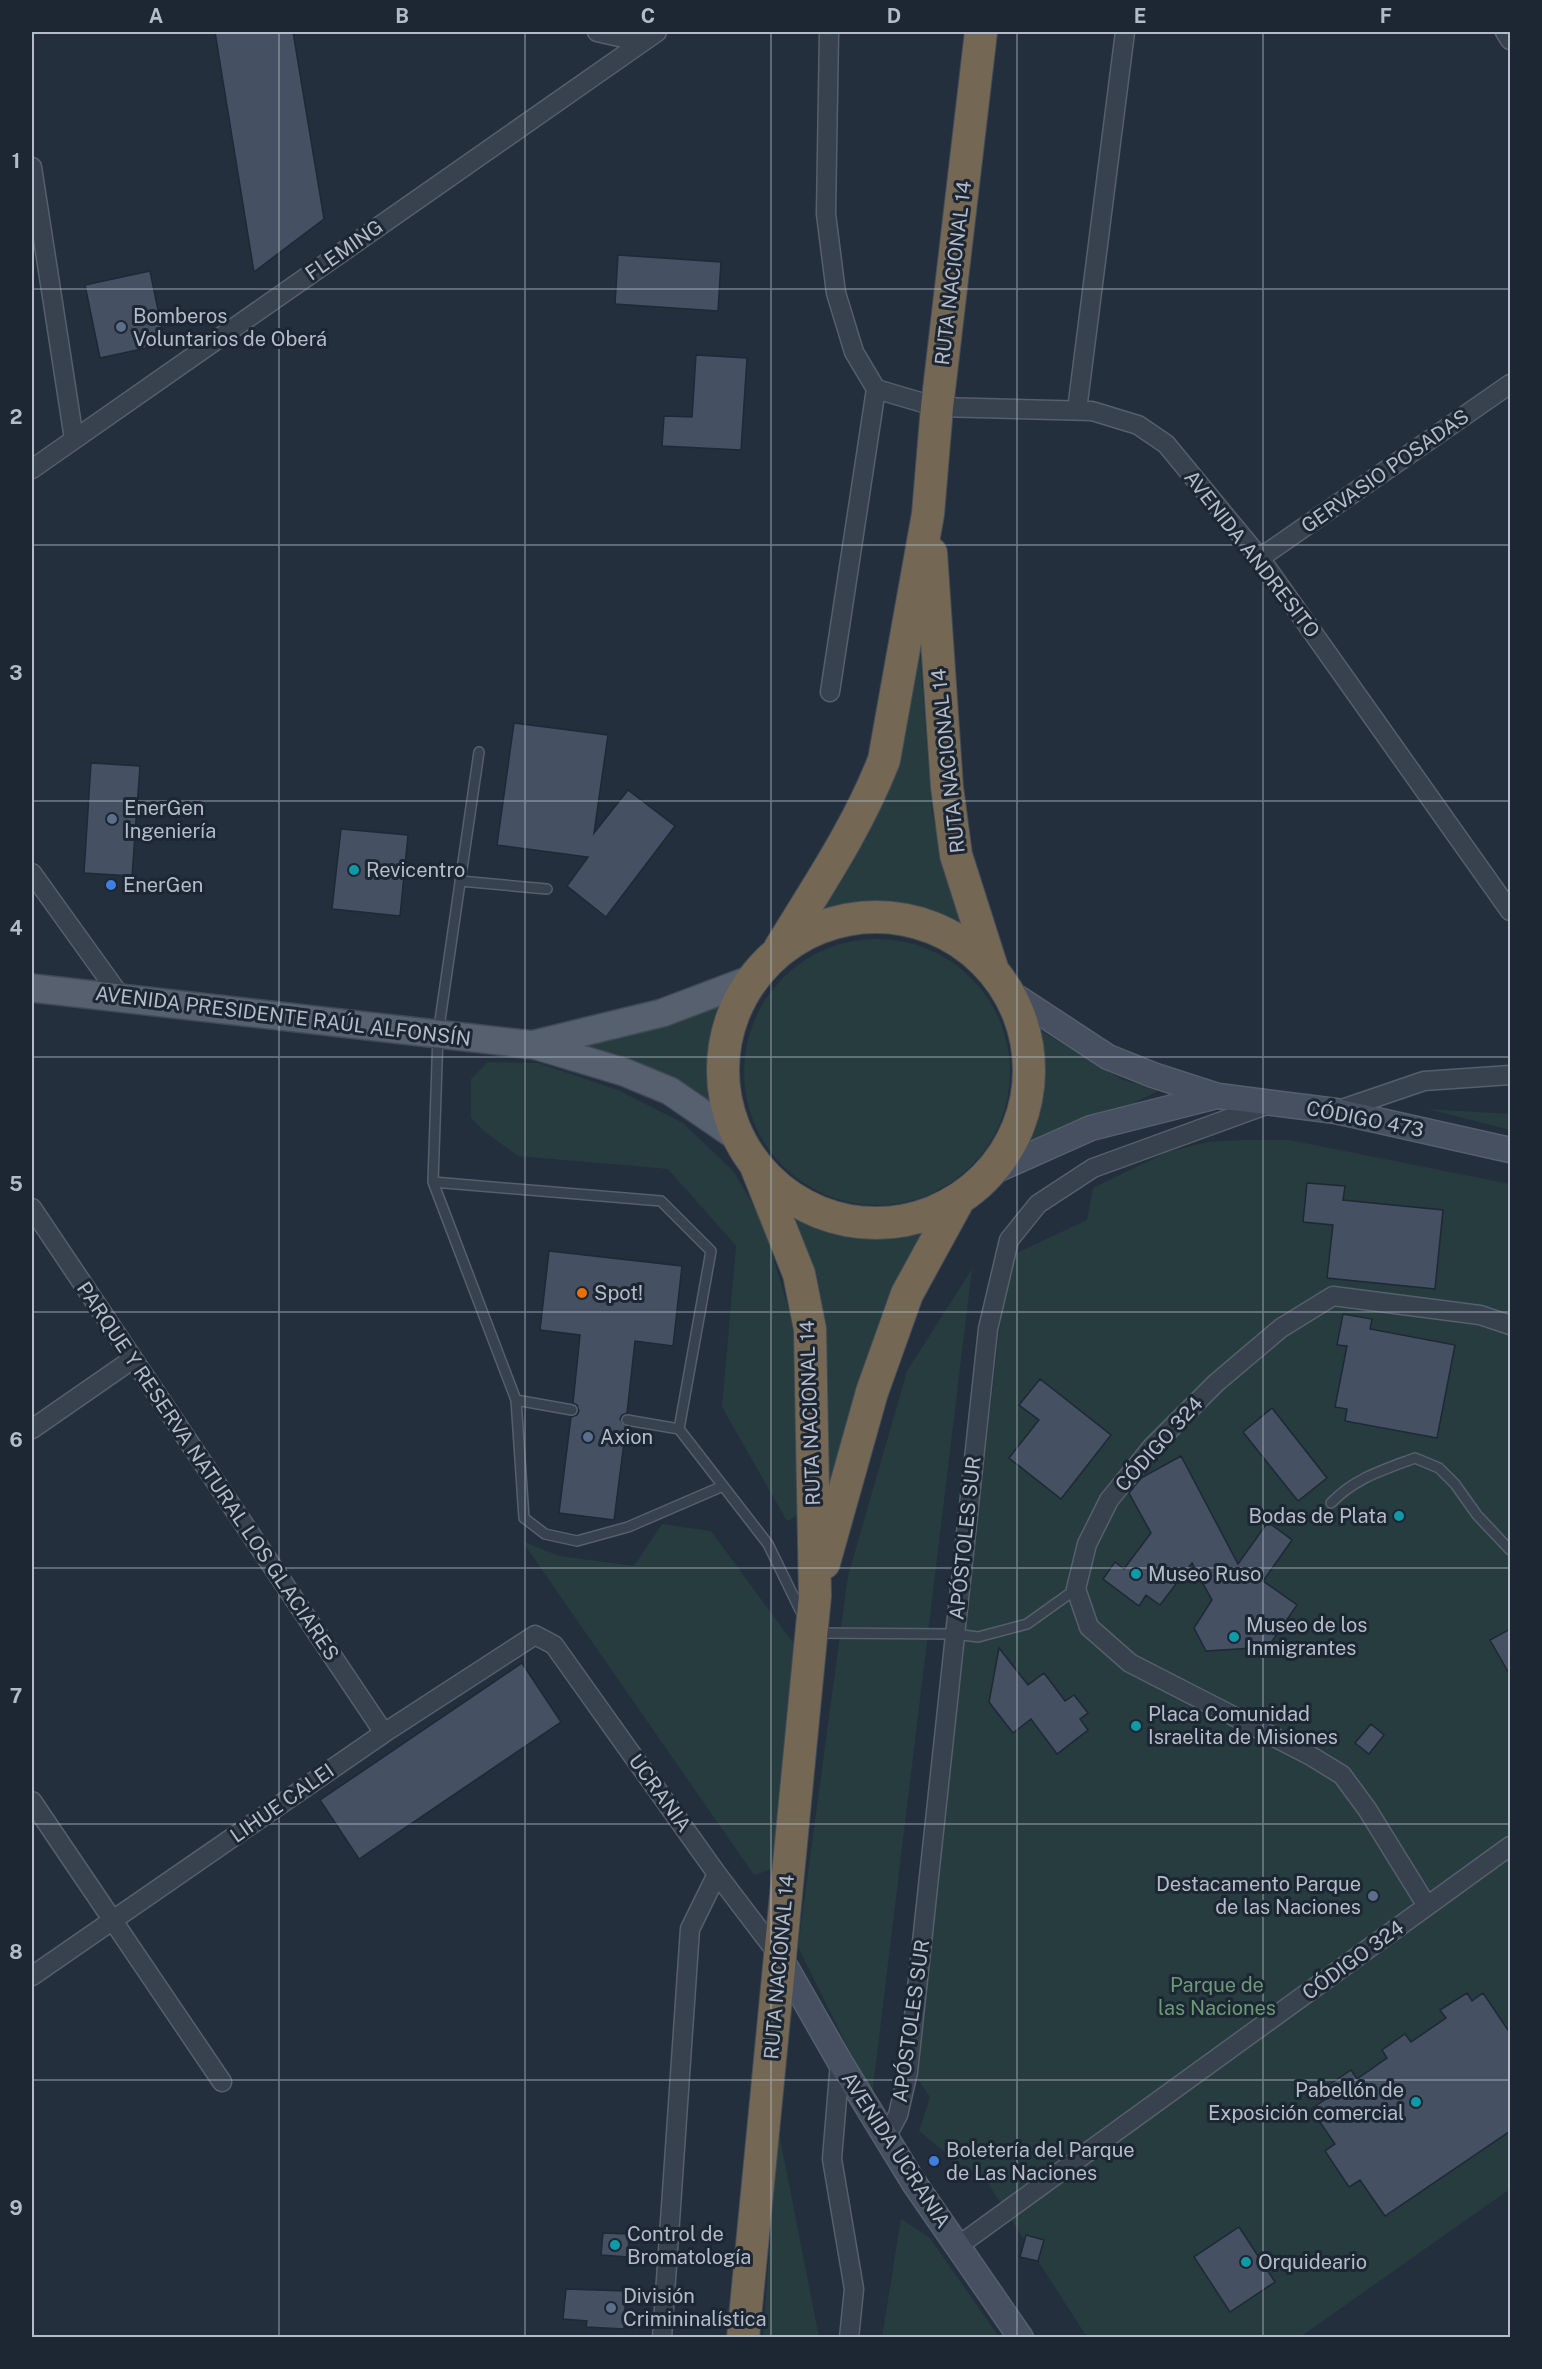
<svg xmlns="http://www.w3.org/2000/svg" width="1542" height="2369" font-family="'Public Sans',sans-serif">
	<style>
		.green { fill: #263c3f }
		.building { fill: #455162; stroke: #1f2835; stroke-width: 1.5 }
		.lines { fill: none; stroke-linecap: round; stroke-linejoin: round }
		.lane-casing { stroke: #565f6c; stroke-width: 12 }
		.street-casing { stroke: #565f6c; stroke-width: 21 }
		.secondary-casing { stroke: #565f6c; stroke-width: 27 }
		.primary-casing { stroke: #414a57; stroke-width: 30 }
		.highway-casing { stroke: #434c59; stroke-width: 34 }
		.lane { stroke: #38414e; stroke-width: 9 }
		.street { stroke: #38414e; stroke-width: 18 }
		.secondary { stroke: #465061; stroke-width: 24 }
		.primary { stroke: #56606e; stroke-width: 27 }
		.highway { stroke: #746855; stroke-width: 32 }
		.grid { fill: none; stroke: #b4bcc9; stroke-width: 1.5; stroke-opacity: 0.55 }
		.service-dot { fill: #5c6f8a; stroke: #1d2633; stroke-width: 2 }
		.culture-dot { fill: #0f9aa8; stroke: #1d2633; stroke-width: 2 }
		.shop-dot { fill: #3f7fe0; stroke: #1d2633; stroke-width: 2 }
		.food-dot { fill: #e8710a; stroke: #1d2633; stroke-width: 2 }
		.labels { text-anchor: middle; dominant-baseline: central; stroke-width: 6; stroke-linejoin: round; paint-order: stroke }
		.street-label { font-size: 20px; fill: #b4bcc9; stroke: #1d2633 }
		.poi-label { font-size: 20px; fill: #b4bcc9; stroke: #1d2633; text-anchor: start }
		.park-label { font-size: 20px; fill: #6b9a76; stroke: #1d2633 }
		.neatline { fill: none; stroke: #b4bcc9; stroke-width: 2 }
		.grid-label { font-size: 20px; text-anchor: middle; font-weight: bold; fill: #b4bcc9 }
	</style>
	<rect width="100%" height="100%" fill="#242f3e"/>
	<!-- green -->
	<path class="green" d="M919 640 932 814 969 937 913 910 865 907 810 923 887 796Z
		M744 1072a133 133 0 1 1 266 0a133 133 0 1 1-266 0Z
		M731 1001 707 1060 720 1116 577 1046Z
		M1033 1026 1123 1080 1160 1090 1116 1112 1025 1149 1045 1087Z
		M488 1062 538 1063 618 1090 683 1123 734 1172 763 1222 795 1332 802 1512 787 1521 722 1407 736 1246 668 1169 518 1156 485 1132 471 1118V1079Z
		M1428 1109 1510 1114V1130Z
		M1241 1140H1289L1510 1184V2189L1300 2337H1087L980 2171 965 2169 919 2131 930 2097 913 2072 1008 1257 1087 1220 1093 1188 1167 1152 1208 1142Z
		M786 1209 851 1233 938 1226 874 1339 828 1503Z
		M972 1269 872 2096 798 1947 848 1576 907 1371Z
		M662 1524 711 1531 794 1644 772 1869 754 1875 522 1541 559 1556 634 1566Z
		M778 2128 819 2337H763Z
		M901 2219 930 2238 999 2337H882Z"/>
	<!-- building -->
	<path class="building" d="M215 32H293L324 219 254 272Z
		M618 255 721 262 718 311 615 304Z
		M150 271 165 344 100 358 85 285Z
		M696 355 747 358 741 450 662 446 664 416 692 417Z
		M514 723 608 735 594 833 628 790 675 826 606 917 567 886 588 857 497 845Z
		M91 763 140 766 132 876 84 873Z
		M341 829 408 835 400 916 332 909Z
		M1307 1183 1345 1186 1343 1200 1443 1210 1435 1289 1327 1278 1333 1225 1303 1222Z
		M549 1251 682 1266 673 1346 635 1341 627 1413 622 1415 620 1419 626 1427 614 1520 559 1513 571 1417 577 1415 579 1411 577 1405 573 1403 580 1335 540 1330Z
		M1343 1314 1372 1319 1370 1329 1455 1345 1437 1438 1345 1421 1347 1409 1335 1407 1347 1346 1337 1345Z
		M1040 1379 1111 1435 1061 1499 1009 1458 1039 1420 1019 1405Z
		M1272 1408 1327 1478 1298 1501 1243 1432Z
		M1181 1456 1238 1564 1268 1522 1292 1540 1263 1581 1297 1605 1268 1647 1206 1651 1194 1628 1212 1600 1192 1563 1160 1605 1146 1595 1139 1606 1103 1579 1115 1562 1124 1569 1151 1533 1129 1493 1141 1478Z
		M1510 1629V1675L1490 1640Z
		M999 1648 1028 1685 1044 1673 1065 1701 1074 1695 1088 1713 1080 1719 1088 1730 1057 1754 1031 1719 1013 1733 989 1702Z
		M522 1663 561 1722 359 1859 320 1800Z
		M1371 1724 1384 1735 1369 1754 1355 1743Z
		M1467 1993 1472 2001 1483 1993 1510 2033V2131L1385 2216 1360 2180 1349 2187 1325 2151 1335 2144 1311 2109 1332 2095 1326 2087 1351 2070 1357 2079 1387 2058 1382 2050 1405 2034 1411 2042 1446 2018 1440 2010Z
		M1239 2227 1275 2282 1230 2312 1194 2257Z
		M603 2233 629 2234 628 2257 601 2255Z
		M1026 2235 1044 2240 1038 2261 1020 2257Z
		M566 2289 626 2291 624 2329 586 2327 587 2321 563 2319Z"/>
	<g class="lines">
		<defs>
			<path id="lane" d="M479 752 438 1034 433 1182 516 1400 572 1410
				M460 881 547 889
				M433 1182 661 1201 711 1251 679 1429
				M516 1400 524 1518 545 1534 577 1541 628 1527 723 1486
				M627 1420 679 1429 768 1544 803 1616
				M1331 1503C1355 1478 1383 1470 1415 1458L1439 1468 1455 1484 1477 1515 1510 1550
				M816 1633 955 1634 978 1637 1027 1624 1076 1589"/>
			<path id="street" d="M597 32 641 42
				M829 32 826 214 836 293 854 352 876 389 830 692
				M1505 32 1510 40
				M32 167 74 439
				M876 389 937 407 1092 411 1138 425 1166 444 1260 558 1510 911
				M1077 410 1125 32
				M32 469 657 32
				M1260 558 1510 384
				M32 873 121 997
				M1336 1111 1424 1081 1510 1075
				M32 1208 384 1733
				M32 1429 133 1359
				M32 1801 222 2082
				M1427 1906 1367 1809 1342 1775 1311 1756 1130 1663 1089 1627 1076 1589 1087 1544 1109 1500 1152 1447 1216 1383 1281 1328 1333 1296 1480 1315 1510 1325
				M32 1976 384 1733 535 1635 554 1645 717 1874 780 1957
				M840 2062 832 2159 854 2289 849 2338
				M886 2137 898 2115 908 2072 988 1329 1009 1240 1038 1204 1093 1168 1269 1104
				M958 2246 1510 1846
				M662 2338 690 1929 717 1874"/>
			<path id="secondary" d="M1009 992 1108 1057 1153 1075 1218 1096 1336 1111 1510 1150
				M990 1173 1091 1128 1217 1096
				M780 1957 840 2062 914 2183 1021 2338"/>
			<path id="primary" d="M32 988 534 1045 624 1072 670 1091 737 1137
				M535 1044 662 1013 752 979"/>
			<path id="highway" d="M931 553 947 787 956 855 992 968
				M723 1070a153 153 0 1 1 306 0a153 153 0 1 1-306 0Z
				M780 948C818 886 858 827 884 760L928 514 937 407 981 32
				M824 1563 872 1392 907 1294 959 1199
				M743 2338 815 1596 810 1329 799 1274 756 1166"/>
		</defs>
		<!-- lane casing -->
		<use href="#lane" class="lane-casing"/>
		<!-- street casing -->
		<use href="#street" class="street-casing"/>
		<!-- secondary casing -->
		<use href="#secondary" class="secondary-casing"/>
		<!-- primary casing -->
		<use href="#primary" class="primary-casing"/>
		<!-- highway casing -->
		<use href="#highway" class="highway-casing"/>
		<!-- lane -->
		<use href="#lane" class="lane"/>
		<!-- street -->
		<use href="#street" class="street"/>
		<!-- secondary -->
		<use href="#secondary" class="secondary"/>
		<!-- primary -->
		<use href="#primary" class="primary"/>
		<!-- highway -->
		<use href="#highway" class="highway"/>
	</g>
	<!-- grid -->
	<path class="grid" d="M279 32V2338M525 32V2338M771 32V2338M1017 32V2338M1263 32V2338M32 289H1510M32 545H1510M32 801H1510M32 1057H1510M32 1312H1510M32 1568H1510M32 1824H1510M32 2080H1510"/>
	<!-- markers -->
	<g class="service-dot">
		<circle cx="121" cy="327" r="6"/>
		<circle cx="112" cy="819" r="6"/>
		<circle cx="588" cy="1437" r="6"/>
		<circle cx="1373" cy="1896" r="6"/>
		<circle cx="611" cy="2308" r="6"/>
	</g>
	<g class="culture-dot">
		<circle cx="354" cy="870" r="6"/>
		<circle cx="1399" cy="1516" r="6"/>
		<circle cx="1136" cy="1574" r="6"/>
		<circle cx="1234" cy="1637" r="6"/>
		<circle cx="1136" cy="1726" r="6"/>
		<circle cx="1416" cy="2102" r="6"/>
		<circle cx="615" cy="2245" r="6"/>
		<circle cx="1246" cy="2262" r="6"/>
	</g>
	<g class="shop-dot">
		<circle cx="111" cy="885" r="6"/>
		<circle cx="934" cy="2161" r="6"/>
	</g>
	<circle class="food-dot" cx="582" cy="1293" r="6"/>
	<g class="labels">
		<!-- street labels -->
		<g class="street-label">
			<text transform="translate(344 250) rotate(-35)">FLEMING</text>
			<text transform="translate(953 273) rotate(-83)">RUTA NACIONAL 14</text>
			<text transform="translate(1385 471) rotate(-35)">GERVASIO POSADAS</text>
			<text transform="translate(1252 554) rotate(52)">AVENIDA ANDRESITO</text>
			<text transform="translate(948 761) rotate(-96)">RUTA NACIONAL 14</text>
			<text transform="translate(283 1016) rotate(7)">AVENIDA PRESIDENTE RAÚL ALFONSÍN</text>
			<text transform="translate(1365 1119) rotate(11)">CÓDIGO 473</text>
			<text transform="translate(810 1413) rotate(-92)">RUTA NACIONAL 14</text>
			<text transform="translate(1159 1444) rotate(-48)">CÓDIGO 324</text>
			<text transform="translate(208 1471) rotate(56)">PARQUE Y RESERVA NATURAL LOS GLACIARES</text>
			<text transform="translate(965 1538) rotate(-84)">APÓSTOLES SUR</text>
			<text transform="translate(660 1793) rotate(54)">UCRANIA</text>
			<text transform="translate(282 1803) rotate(-35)">LIHUE CALEI</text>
			<text transform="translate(1353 1960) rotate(-36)">CÓDIGO 324</text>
			<text transform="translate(779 1967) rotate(-85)">RUTA NACIONAL 14</text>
			<text transform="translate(911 2021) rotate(-82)">APÓSTOLES SUR</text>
			<text transform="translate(896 2150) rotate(57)">AVENIDA UCRANIA</text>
		</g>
		<!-- poi labels -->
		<g class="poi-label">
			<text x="133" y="316">Bomberos<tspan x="133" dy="23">Voluntarios de Oberá</tspan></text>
			<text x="124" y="808">EnerGen<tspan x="124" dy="23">Ingeniería</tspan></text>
			<text x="366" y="870">Revicentro</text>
			<text x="123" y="885">EnerGen</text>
			<text x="594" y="1293">Spot!</text>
			<text x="600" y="1437">Axion</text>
			<text x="1387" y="1516" text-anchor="end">Bodas de Plata</text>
			<text x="1148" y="1574">Museo Ruso</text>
			<text x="1246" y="1625">Museo de los<tspan x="1246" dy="23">Inmigrantes</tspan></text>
			<text x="1148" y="1714">Placa Comunidad<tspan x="1148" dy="23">Israelita de Misiones</tspan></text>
			<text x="1361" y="1884" text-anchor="end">Destacamento Parque<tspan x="1361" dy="23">de las Naciones</tspan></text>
			<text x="1404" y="2090" text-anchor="end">Pabellón de<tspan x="1404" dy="23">Exposición comercial</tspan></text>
			<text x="946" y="2150">Boletería del Parque<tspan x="946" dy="23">de Las Naciones</tspan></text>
			<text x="627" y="2234">Control de<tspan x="627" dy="23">Bromatología</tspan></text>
			<text x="1258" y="2262">Orquideario</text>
			<text x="623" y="2296">División<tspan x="623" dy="23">Crimininalística</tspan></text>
		</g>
		<!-- park labels -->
		<g class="park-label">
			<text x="1217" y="1985">Parque de<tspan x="1217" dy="23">las Naciones</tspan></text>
		</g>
	</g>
	<!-- border -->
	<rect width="1542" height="2369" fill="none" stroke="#1d2633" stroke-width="66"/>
	<rect x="33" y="33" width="1476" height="2303" class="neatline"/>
	<g class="grid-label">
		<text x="156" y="23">A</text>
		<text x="402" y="23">B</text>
		<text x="648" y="23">C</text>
		<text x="894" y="23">D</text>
		<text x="1140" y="23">E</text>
		<text x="1386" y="23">F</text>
		<text x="16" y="168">1</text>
		<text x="16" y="424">2</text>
		<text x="16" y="680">3</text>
		<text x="16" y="935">4</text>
		<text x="16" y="1191">5</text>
		<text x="16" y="1447">6</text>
		<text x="16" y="1703">7</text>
		<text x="16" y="1959">8</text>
		<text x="16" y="2215">9</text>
	</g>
</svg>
